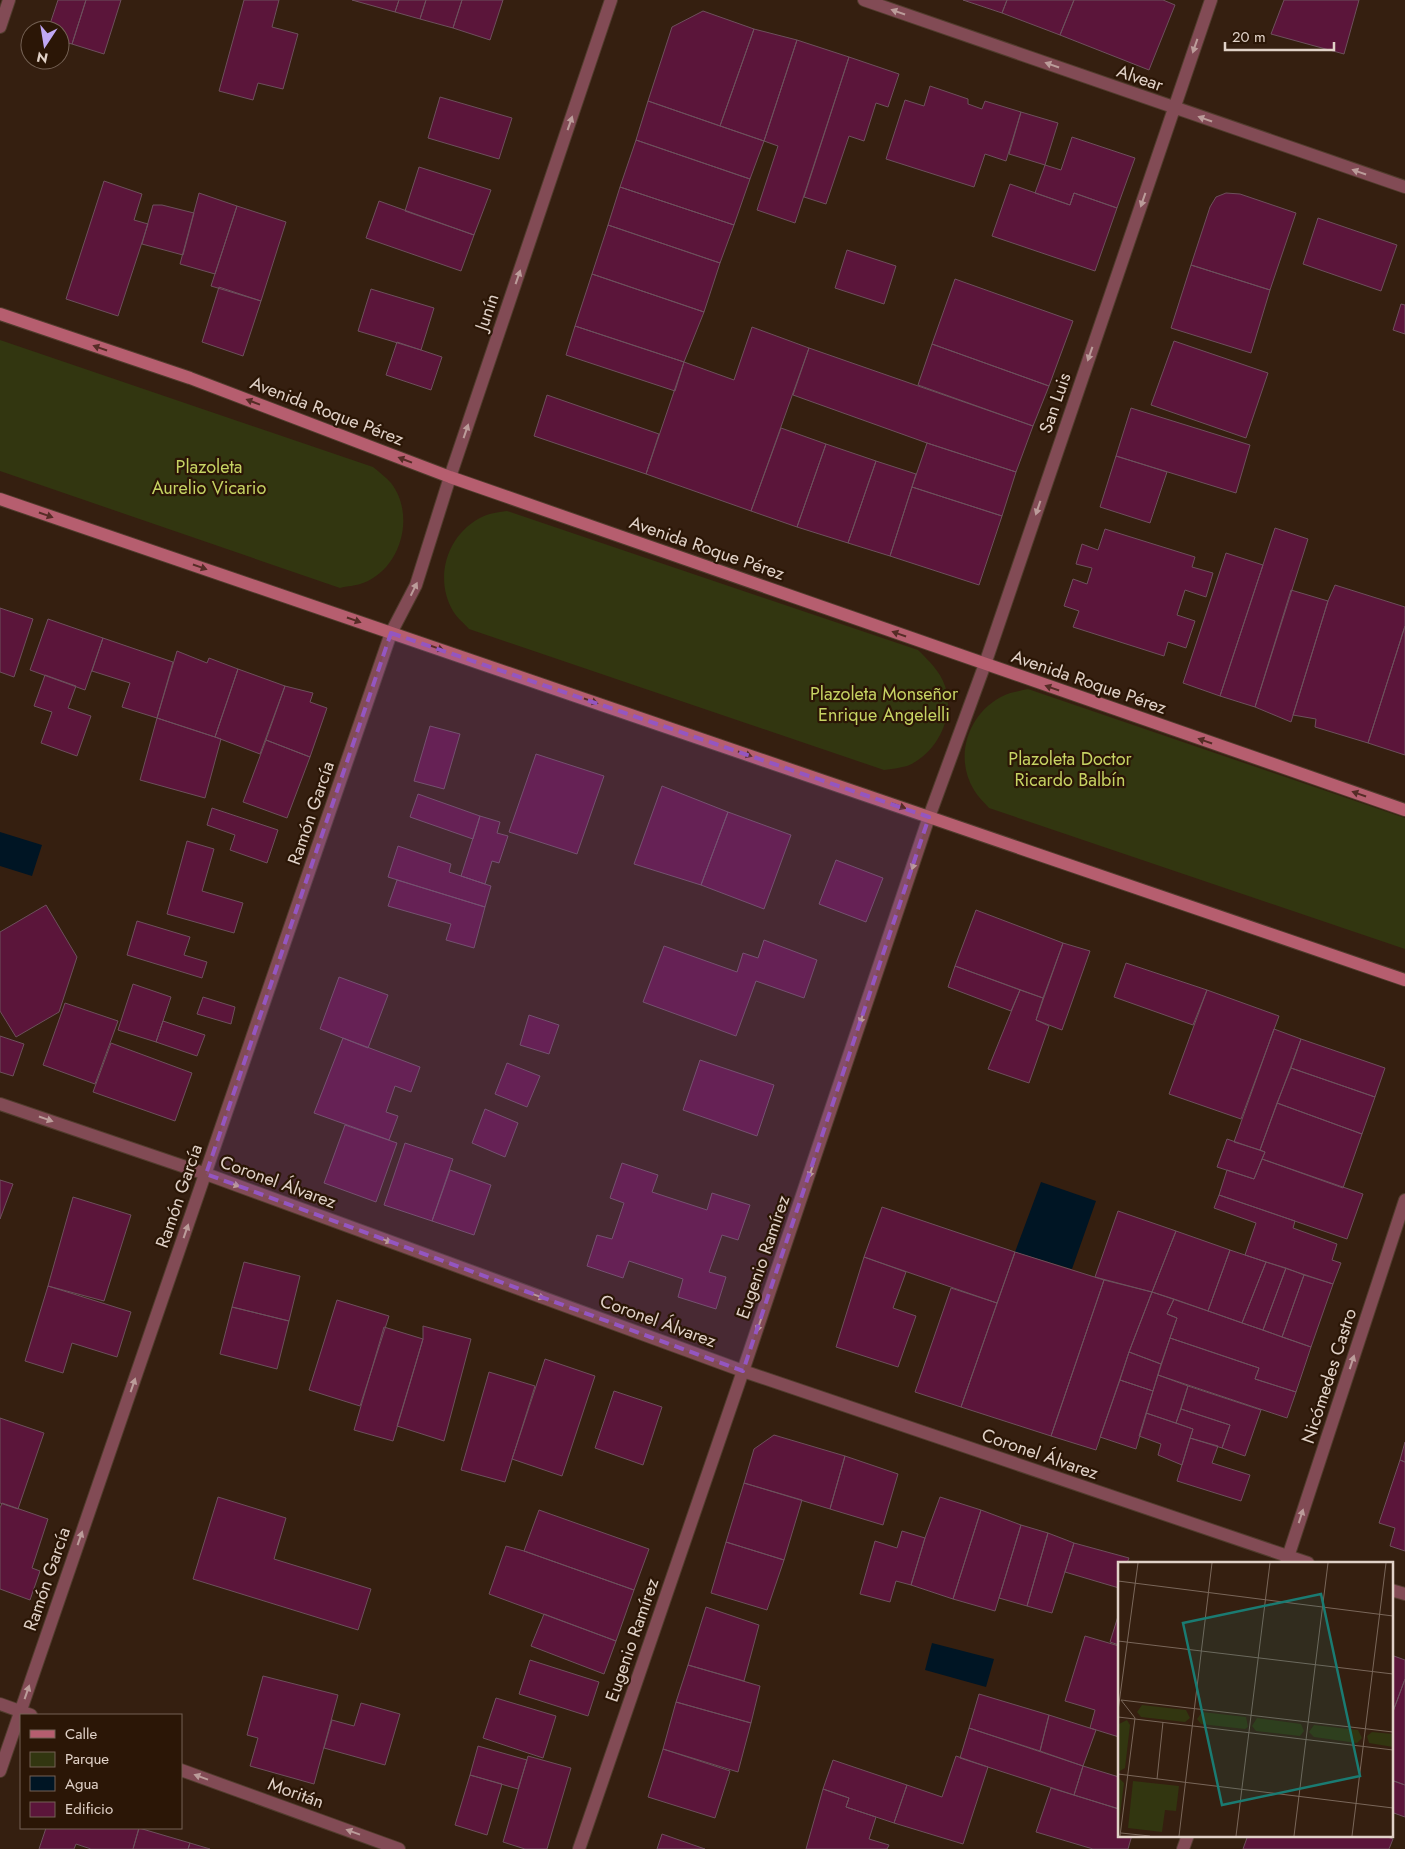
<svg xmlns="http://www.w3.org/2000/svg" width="1405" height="1849" font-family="Jost,sans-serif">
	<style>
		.green { fill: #323610 }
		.water { fill: #001524 }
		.building { fill: #5b153a; stroke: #6d505c }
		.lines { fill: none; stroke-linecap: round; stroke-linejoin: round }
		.minor-casing { stroke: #513c2d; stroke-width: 14 }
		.secondary-casing { stroke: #513c2d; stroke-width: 14 }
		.minor { stroke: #824b55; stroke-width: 12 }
		.secondary { stroke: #b65e6f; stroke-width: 12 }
		.oneway { fill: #bb9c9a }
		.oneway2 { fill: #552c26 }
		.marked { fill: #9456c1; fill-opacity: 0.2; stroke: #9456c1; stroke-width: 4; stroke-dasharray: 10 6; stroke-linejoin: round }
		.labels { text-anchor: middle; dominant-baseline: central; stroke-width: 4.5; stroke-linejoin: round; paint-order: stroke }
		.street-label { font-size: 18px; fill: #e1d2c8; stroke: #2b1606 }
		.park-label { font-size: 18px; fill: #c6d363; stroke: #2b1606 }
		.inset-road { fill: none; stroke: #7a675a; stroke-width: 1 }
		.view { fill: #1a7b72; fill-opacity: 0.15; stroke: #1a7b72; stroke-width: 2.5 }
		.inset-edge { fill: none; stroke: #e1d2c8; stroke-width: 2.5 }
	</style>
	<rect width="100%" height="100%" fill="#351f10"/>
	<!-- green -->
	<path class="green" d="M0 340 373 467C379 472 386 477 391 483 416 515 401 569 363 583 356 586 347 586 340 588L0 471Z
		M507 511 918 650C929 661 940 671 945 686 956 716 936 755 907 766 900 768 891 769 884 770L469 629C464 623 457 618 453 611 433 577 448 532 484 516 491 513 500 512 507 511Z
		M1028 689 1405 818V949L989 808C984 802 978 797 974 790 953 756 969 711 1005 695 1012 692 1020 691 1028 689Z"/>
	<!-- water -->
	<path class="water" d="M0 832 42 845 32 876 0 866Z
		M1041 1182 1096 1201 1072 1269 1015 1252Z
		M932 1643 994 1659 986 1687 925 1670Z"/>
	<!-- building -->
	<path class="building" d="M58 0H86L72 44 60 41V30H48Z
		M86 0H121L104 54 72 44Z
		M244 0H279L272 27 298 34 283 89 258 83 253 100 219 91Z
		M352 0H399L395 12Z
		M399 0H426L420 19 395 12Z
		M426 0H462L453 28 420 19Z
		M462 0H503L490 40 453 28Z
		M963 0H1007L1002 13Z
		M1007 0H1074L1060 35 1002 13Z
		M1074 0H1163L1175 5 1149 70 1060 35Z
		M1284 0H1359L1344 54 1271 34Z
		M703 11 754 29 720 126 648 101 672 27Z
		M754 29 797 40 764 141 720 126Z
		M797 40 849 57 795 223 757 210 778 146 764 141Z
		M849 57 899 74 888 107 876 103 864 141 849 136 826 204 804 197Z
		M930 86 968 99V104L982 109 985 101 1021 112 1006 161 985 154 974 187 886 159 905 100 924 106Z
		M440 97 512 118 499 159 428 138Z
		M648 101 764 141 750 179 636 140Z
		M1021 112 1058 123 1045 165 1009 154Z
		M1072 137 1135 158 1117 208 1074 193 1070 205 1035 193 1045 165 1061 170Z
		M636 140 750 179 734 225 620 187Z
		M419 167 491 190 474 235 405 211Z
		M104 181 142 194 134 220 148 224 118 316 66 299Z
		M1010 184 1070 205 1074 193 1117 208 1095 271 992 236Z
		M620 187 734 225 720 263 608 225Z
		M199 193 237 206 215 274 180 264Z
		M1226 193 1240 194 1296 213 1270 290 1191 265 1210 207 1216 197Z
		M379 201 474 235 461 271 366 238Z
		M153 205H162L194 213 183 255 142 244Z
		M237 206 286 222 261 301 211 286Z
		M1318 218 1397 245 1381 291 1303 264Z
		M608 225 720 263 704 312 592 274Z
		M847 250 896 266 884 304 835 288Z
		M1191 265 1270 290 1251 353 1171 328Z
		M592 274 704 312 684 362 575 326Z
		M955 279 1073 321 1049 386 932 344Z
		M219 287 261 301 243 356 202 342Z
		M371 289 434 308 421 350 358 331Z
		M1401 304 1405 305V334L1393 330Z
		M575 326 684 362 675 391 566 355Z
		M752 327 809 348 751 511 646 474 684 362 734 380Z
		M1174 341 1268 373 1246 438 1151 405Z
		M397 342 442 357 431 390 386 375Z
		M932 344 1049 386 1033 426 918 385Z
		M809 348 1033 426 1016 472 927 443 793 395Z
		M547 395 659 434 646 474 534 436Z
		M1131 408 1250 445 1236 493 1116 456Z
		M781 428 826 444 797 527 751 511Z
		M927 443 1016 472 1002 516 912 487Z
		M826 444 876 461 848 543 797 527Z
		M1116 456 1167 472 1150 523 1100 507Z
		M876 461 916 474 890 556 848 543Z
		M912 487 1002 516 979 585 890 556Z
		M1275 528 1308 539 1255 707 1220 696Z
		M1105 529 1195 557 1192 567 1213 573 1206 597 1185 590 1177 615 1195 621 1186 648 1168 642 1164 656 1073 627 1079 611 1064 606 1073 579 1087 584 1092 568 1076 564 1082 544 1098 550Z
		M1226 553 1263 565 1220 696 1183 683Z
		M1335 585 1405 607V626L1368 743 1315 727 1316 719 1293 715 1328 601Z
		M1291 590 1328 601 1291 722 1255 707Z
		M0 608 33 619 14 677 0 672Z
		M48 619 103 638 85 690 30 670Z
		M1405 626V755L1368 743Z
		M103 638 173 662 157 718 122 707 130 683 92 671Z
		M177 651 207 663 209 658 238 669 215 737 157 718Z
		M238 669 285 686 260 754 215 737Z
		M45 675 76 686 68 708 91 716 77 756 41 743 52 712 34 706Z
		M285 686 313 693 310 702 327 708 310 757 266 740Z
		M157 718 221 739 205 798 140 780Z
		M430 726 460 734 444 789 414 781Z
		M266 740 310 757 287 818 243 802Z
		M536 754 604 776 577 854 509 832Z
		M662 786 728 812 701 885 634 864Z
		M418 794 480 816 473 839 410 817Z
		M212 808 278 830 267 863 230 850 235 835 207 825Z
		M728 812 791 835 764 909 701 885Z
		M480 816 500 822 497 833 508 836 499 863 492 861 485 884 461 876Z
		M187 841 214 849 202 891 243 903 234 933 167 914Z
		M398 846 451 864 449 872 491 886 485 907 388 877Z
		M836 860 883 878 866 922 819 904Z
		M397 880 485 907 474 948 446 940 451 924 388 906Z
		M46 905 77 957 59 1012 16 1037 0 1011V932Z
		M976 910 1063 943 1043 998 955 966Z
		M137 921 190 937 184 955 207 962 202 978 127 955Z
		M764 940 817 960 804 998 756 981 736 1036 643 1002 664 946 737 972 743 953 758 958Z
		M1063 943 1090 951 1062 1030 1036 1020Z
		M1126 963 1207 990 1193 1025 1114 997Z
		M955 966 1020 990 1011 1011 948 987Z
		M339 977 388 995 368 1048 320 1029Z
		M133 984 171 997 156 1042 118 1030Z
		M1020 990 1043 998 1036 1020 1049 1026 1029 1083 988 1069Z
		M1207 990 1279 1016 1241 1119 1169 1094Z
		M203 997 235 1007 231 1024 197 1014Z
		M65 1003 118 1021 95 1084 43 1065Z
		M529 1015 559 1025 549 1054 520 1045Z
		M163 1021 205 1035 197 1056 156 1042Z
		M1274 1029 1301 1039 1260 1150 1234 1142Z
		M0 1036 24 1044 13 1076 0 1072Z
		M343 1038 420 1067 411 1092 395 1086 386 1112 398 1116 389 1140 314 1113Z
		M1301 1039 1385 1068 1375 1097 1291 1068Z
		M111 1043 192 1073 175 1121 93 1092Z
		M700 1060 774 1085 757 1136 683 1110Z
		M507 1063 540 1076 527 1107 495 1094Z
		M1291 1068 1375 1097 1362 1134 1277 1103Z
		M1277 1103 1362 1134 1343 1188 1262 1159 1265 1152 1260 1150Z
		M485 1109 518 1123 505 1157 472 1143Z
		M345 1125 397 1143 376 1202 324 1183Z
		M1227 1139 1265 1152 1254 1179 1217 1167Z
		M405 1143 453 1159 432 1221 384 1205Z
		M1262 1159 1363 1194 1347 1239 1219 1195 1227 1170 1254 1179Z
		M622 1163 658 1175 652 1192 707 1210 712 1193 750 1205 738 1240 722 1235 709 1272 726 1277 716 1309 678 1297 683 1279 629 1261 623 1278 587 1266 597 1235 612 1239 624 1203 610 1198Z
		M450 1170 491 1185 474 1235 432 1221Z
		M0 1180 13 1184 0 1219Z
		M1219 1195 1295 1221 1293 1228 1337 1244 1332 1260 1341 1263 1333 1284 1245 1255 1256 1223 1214 1208Z
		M73 1197 131 1215 104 1301 48 1286Z
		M882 1207 1015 1252 997 1303 864 1257Z
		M1118 1211 1176 1231 1152 1292 1095 1277Z
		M1176 1231 1230 1250 1208 1311 1152 1292Z
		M1230 1250 1266 1262 1242 1323 1208 1311Z
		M1015 1252 1104 1280 1051 1436 961 1407Z
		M864 1257 906 1272 893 1308 916 1316 898 1367 836 1347Z
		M244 1262 300 1276 289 1321 232 1307Z
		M1266 1262 1286 1268 1263 1330 1242 1323Z
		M1286 1268 1304 1275 1282 1337 1263 1330Z
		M1304 1275 1333 1284 1311 1347 1282 1337Z
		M1104 1280 1152 1292 1129 1352 1096 1450 1051 1436Z
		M48 1286 131 1312 117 1357 72 1343 63 1373 25 1361Z
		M951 1288 997 1303 961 1407 915 1392Z
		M1152 1292 1174 1299 1167 1314 1177 1318 1161 1364 1129 1352Z
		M1174 1299 1311 1347 1296 1392 1255 1379 1259 1368 1170 1338 1177 1318 1167 1314Z
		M337 1300 389 1316 360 1406 309 1390Z
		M232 1307 289 1321 277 1369 220 1354Z
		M423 1326 471 1339 444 1441 397 1426 423 1339Z
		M384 1327 423 1339 393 1441 354 1430Z
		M1170 1338 1259 1368 1255 1379 1296 1392 1287 1418 1158 1375Z
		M1129 1352 1161 1364 1153 1391 1120 1380Z
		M545 1359 595 1376 562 1476 512 1459Z
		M489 1372 535 1386 505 1482 461 1470Z
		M1158 1375 1188 1386 1176 1423 1146 1413Z
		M1120 1380 1153 1391 1136 1449 1100 1437Z
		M1188 1386 1261 1410 1245 1456 1222 1448 1230 1425 1181 1409Z
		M614 1391 662 1407 643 1465 595 1448Z
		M1181 1409 1230 1425 1222 1448 1190 1438 1193 1429 1176 1423Z
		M1146 1413 1193 1429 1182 1465 1158 1455 1161 1444 1139 1436Z
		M0 1418 44 1433 18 1509 0 1503Z
		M774 1435 845 1456 830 1509 744 1483 754 1449Z
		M1190 1438 1218 1446 1212 1463 1250 1475 1241 1501 1177 1481Z
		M1405 1442V1462L1400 1460Z
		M845 1456 898 1474 883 1525 830 1509Z
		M1400 1460 1405 1462V1551L1390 1546 1395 1528 1379 1523Z
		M744 1483 802 1500 784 1560 726 1542Z
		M218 1497 286 1518 274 1559 371 1589 358 1630 193 1579Z
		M940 1497 981 1510 953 1599 911 1585 925 1538Z
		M2 1503 48 1519 32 1568 40 1571 30 1600 0 1589V1508Z
		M539 1510 649 1549 634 1590 524 1551Z
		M981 1510 1021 1525 995 1611 953 1599Z
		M1021 1525 1048 1533 1027 1606 999 1598Z
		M902 1531 925 1538 911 1585 896 1581 890 1602 860 1594 875 1541 897 1548Z
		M1048 1533 1074 1543 1052 1613 1027 1606Z
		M726 1542 784 1560 767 1610 711 1593Z
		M1074 1543 1129 1558 1127 1563H1119V1588L1065 1572Z
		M506 1546 524 1551 634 1590 616 1641 489 1594Z
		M706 1607 759 1625 744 1681 688 1665Z
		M1119 1613V1645L1110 1642Z
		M544 1614 616 1641 604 1674 531 1646Z
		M1085 1636 1119 1646V1737L1090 1728 1095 1710 1065 1701Z
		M1391 1655 1405 1660V1679L1391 1717Z
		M530 1660 599 1682 588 1716 519 1694Z
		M688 1665 760 1686 751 1723 676 1702Z
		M263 1676 338 1695 314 1784 250 1766 258 1738 247 1735Z
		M1405 1679V1785L1391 1780V1717Z
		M979 1694 1049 1715 1040 1751 969 1728Z
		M496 1698 556 1716 543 1758 483 1738Z
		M676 1702 751 1723 738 1772 663 1749Z
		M361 1703 400 1714 385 1765 324 1748 332 1720 354 1726Z
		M1049 1715 1096 1730 1083 1766 1040 1751Z
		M969 1728 1083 1766 1074 1795 960 1758Z
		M478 1746 527 1760 518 1789 470 1775Z
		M663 1749 730 1771 715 1818 648 1797Z
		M528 1756 571 1768 547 1849H525L503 1842Z
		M956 1756 988 1767 963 1844 894 1823 907 1785 942 1797Z
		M833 1760 907 1785 894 1823 846 1807 849 1798 823 1789Z
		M1083 1766 1119 1777V1809L1074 1795Z
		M470 1775 502 1784 487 1835 455 1825Z
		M1391 1780 1405 1785V1817L1391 1812Z
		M1051 1788 1119 1809V1835H1132L1128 1849H1093L1036 1832Z
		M823 1789 849 1798 846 1807 876 1817 869 1839 889 1845 887 1849H806Z
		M46 1828H139L133 1849H91L76 1844 74 1849H39Z
		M139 1828 190 1843 188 1849H133Z
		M662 1834 705 1849H657Z
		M1248 1835H1382L1393 1839 1389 1849H1243Z
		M190 1843 210 1849H188Z"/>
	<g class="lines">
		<defs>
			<path id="minor" d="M864 0 1405 187
				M0 27 9 0
				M0 1104 206 1174 743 1371 1308 1563
				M1286 1563 1405 1200
				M1391 1590 1405 1594
				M0 1704 31 1715
				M181 1770 399 1849
				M0 1771 391 633 416 585 450 477 611 0
				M579 1849 743 1371 929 817 985 664 1211 0
				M1183 1849 1188 1835"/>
			<path id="secondary" d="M0 314 190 378 450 477 1405 810
				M0 499 1405 980"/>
		</defs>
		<!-- minor casing -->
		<use href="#minor" class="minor-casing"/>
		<!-- secondary casing -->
		<use href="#secondary" class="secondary-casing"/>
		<!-- minor -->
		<use href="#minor" class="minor"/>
		<!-- secondary -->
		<use href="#secondary" class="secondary"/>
	</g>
	<!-- one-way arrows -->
	<defs><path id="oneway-solid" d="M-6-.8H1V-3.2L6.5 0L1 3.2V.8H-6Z" transform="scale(1.25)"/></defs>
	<g class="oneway">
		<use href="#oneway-solid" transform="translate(898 12) rotate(-161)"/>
		<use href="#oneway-solid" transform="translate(1195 46) rotate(109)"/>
		<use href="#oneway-solid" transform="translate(1052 65) rotate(-161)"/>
		<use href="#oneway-solid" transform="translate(1205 119) rotate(-161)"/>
		<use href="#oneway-solid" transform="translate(570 123) rotate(-71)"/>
		<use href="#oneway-solid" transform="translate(1359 172) rotate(-161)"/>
		<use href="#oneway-solid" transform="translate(1143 200) rotate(109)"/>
		<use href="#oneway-solid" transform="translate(518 277) rotate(-71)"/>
		<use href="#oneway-solid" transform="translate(1090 354) rotate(109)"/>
		<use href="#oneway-solid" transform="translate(466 431) rotate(-71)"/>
		<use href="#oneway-solid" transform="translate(1038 508) rotate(109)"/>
		<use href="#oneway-solid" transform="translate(414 589) rotate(-64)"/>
		<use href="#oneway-solid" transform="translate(914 863) rotate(109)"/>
		<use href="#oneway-solid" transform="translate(862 1017) rotate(109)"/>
		<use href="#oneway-solid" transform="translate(46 1119) rotate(19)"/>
		<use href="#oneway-solid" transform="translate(811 1171) rotate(109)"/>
		<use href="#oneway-solid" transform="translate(233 1184) rotate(20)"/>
		<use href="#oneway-solid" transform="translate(186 1231) rotate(-71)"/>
		<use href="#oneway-solid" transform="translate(385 1240) rotate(20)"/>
		<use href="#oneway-solid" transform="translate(538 1296) rotate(20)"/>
		<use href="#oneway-solid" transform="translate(759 1325) rotate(109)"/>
		<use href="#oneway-solid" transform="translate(1352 1362) rotate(-72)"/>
		<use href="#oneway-solid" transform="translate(133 1385) rotate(-71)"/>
		<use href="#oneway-solid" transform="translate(1301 1516) rotate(-72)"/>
		<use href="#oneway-solid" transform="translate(80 1538) rotate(-71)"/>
		<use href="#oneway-solid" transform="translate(27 1692) rotate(-71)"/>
		<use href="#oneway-solid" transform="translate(201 1777) rotate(-160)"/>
		<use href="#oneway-solid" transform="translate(353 1832) rotate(-160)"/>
	</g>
	<g class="oneway2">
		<use href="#oneway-solid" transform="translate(100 348) rotate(-161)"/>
		<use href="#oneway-solid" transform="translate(253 402) rotate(-159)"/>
		<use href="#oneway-solid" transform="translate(405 460) rotate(-159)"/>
		<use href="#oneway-solid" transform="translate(46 515) rotate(19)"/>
		<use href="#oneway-solid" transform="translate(200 567) rotate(19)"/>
		<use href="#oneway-solid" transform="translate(354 620) rotate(19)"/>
		<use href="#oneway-solid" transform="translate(899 634) rotate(-161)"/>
		<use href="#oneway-solid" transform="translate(437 648) rotate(19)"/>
		<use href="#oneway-solid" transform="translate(1052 688) rotate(-161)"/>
		<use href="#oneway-solid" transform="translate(591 701) rotate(19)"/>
		<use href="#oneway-solid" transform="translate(1205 741) rotate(-161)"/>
		<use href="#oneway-solid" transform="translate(745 754) rotate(19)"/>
		<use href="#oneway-solid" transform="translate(1359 794) rotate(-161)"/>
		<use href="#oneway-solid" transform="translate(899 806) rotate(19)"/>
	</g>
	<!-- marked area -->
	<path class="marked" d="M391 633 929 817 743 1371 206 1174Z"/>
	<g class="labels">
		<!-- street labels -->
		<g class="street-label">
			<text transform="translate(1140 78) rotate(19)">Alvear</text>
			<text transform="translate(487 312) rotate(-71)">Junín</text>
			<text transform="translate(1055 403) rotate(-71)">San Luis</text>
			<text transform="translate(327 411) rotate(21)">Avenida Roque Pérez</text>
			<text transform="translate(707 548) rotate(19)">Avenida Roque Pérez</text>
			<text transform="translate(1089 682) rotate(19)">Avenida Roque Pérez</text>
			<text transform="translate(311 813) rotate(-71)">Ramón García</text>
			<text transform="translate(278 1182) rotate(20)">Coronel Álvarez</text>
			<text transform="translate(179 1196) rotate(-71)">Ramón García</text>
			<text transform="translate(763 1257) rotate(-71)">Eugenio Ramírez</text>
			<text transform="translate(658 1321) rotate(20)">Coronel Álvarez</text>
			<text transform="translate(1329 1376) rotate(-72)">Nicómedes Castro</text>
			<text transform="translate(1040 1454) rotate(19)">Coronel Álvarez</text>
			<text transform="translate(47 1579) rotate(-71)">Ramón García</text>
			<text transform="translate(632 1640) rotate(-71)">Eugenio Ramírez</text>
			<text transform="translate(296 1793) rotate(20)">Moritán</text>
		</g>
		<!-- park labels -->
		<g class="park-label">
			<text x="209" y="467">Plazoleta<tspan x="209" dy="21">Aurelio Vicario</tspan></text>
			<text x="884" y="694">Plazoleta Monseñor<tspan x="884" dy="21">Enrique Angelelli</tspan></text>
			<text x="1070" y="759">Plazoleta Doctor<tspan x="1070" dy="21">Ricardo Balbín</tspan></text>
		</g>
	</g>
	<!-- overview -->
	<g transform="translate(1118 1562)">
		<rect width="275" height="275" fill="#351f10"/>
		<path d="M24 143 68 148 72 156 67 160 23 155 19 150ZM84 150 128 155 130 165 127 167 83 162 79 157ZM139 156 183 162 186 169 182 174 138 169 134 164ZM9 158 12 163 7 206 0 210 1 162ZM196 163 240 168 244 176 239 181 196 175 191 170ZM254 170 275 172V185L251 181 249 174ZM0 215 6 221 0 269ZM15 219 61 224 58 249 47 248 44 270 10 266Z" fill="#323610"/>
		<path class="inset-road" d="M0 19 275 54M0 79 275 112M3 138 275 170M0 149 20 1M0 155 275 188M0 212 275 246M39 217 45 160M3 271 32 274M2 274 17 156 3 138M61 274 94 1M118 274 152 1M176 274 210 1M234 274 268 1"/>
		<path class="view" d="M203 32 242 214 104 243 65 61Z"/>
		<rect width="275" height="275" class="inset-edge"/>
	</g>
	<!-- legend -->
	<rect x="20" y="1714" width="162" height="115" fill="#2b1606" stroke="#746154"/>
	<rect x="30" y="1730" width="25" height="8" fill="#b65e6f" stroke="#746154"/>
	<text x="65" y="1739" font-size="15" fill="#e1d2c8">Calle</text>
	<rect x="30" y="1752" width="25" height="15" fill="#323610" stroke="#746154"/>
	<text x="65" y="1764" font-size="15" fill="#e1d2c8">Parque</text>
	<rect x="30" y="1776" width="25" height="15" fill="#001524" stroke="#746154"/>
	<text x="65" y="1789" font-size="15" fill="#e1d2c8">Agua</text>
	<rect x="30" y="1802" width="25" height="15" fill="#5b153a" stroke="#746154"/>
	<text x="65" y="1814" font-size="15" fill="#e1d2c8">Edificio</text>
	<!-- north arrow -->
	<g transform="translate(45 45) rotate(192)"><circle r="24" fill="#2b1606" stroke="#746154"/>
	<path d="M0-4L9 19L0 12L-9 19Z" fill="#c0a8f4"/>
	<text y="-8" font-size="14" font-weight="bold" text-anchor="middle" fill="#e1d2c8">N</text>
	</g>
	<!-- scale -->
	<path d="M1225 42v8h109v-8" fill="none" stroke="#e1d2c8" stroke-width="2.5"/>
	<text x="1232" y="42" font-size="15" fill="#e1d2c8" stroke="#2b1606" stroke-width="4" paint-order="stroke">20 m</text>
</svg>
